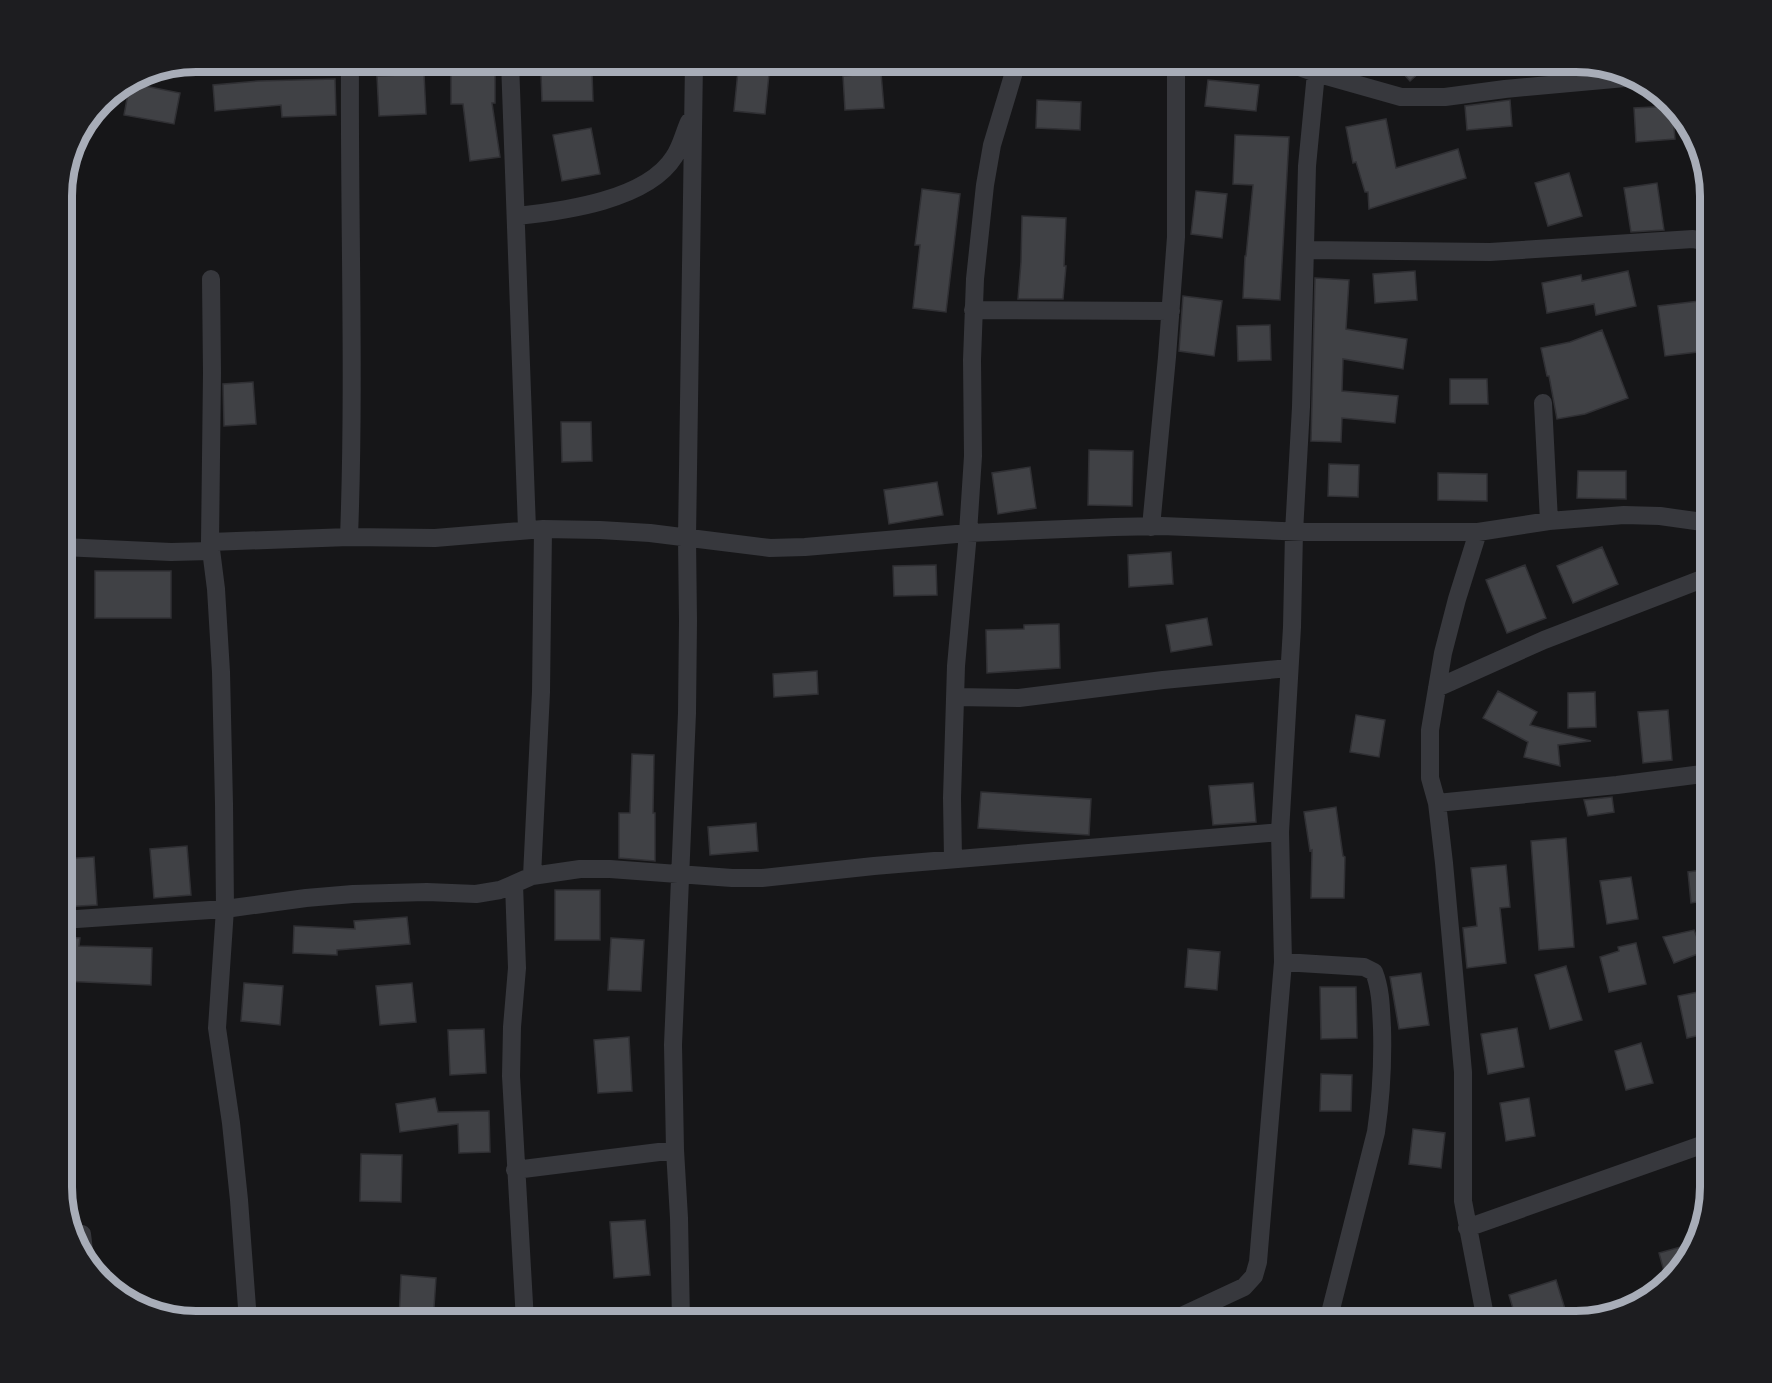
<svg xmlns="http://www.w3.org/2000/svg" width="1772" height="1383" font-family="'Exo 2',sans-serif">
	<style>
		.building { fill: #404145; stroke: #303034; stroke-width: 1.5 }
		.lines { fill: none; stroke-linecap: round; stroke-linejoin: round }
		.minor { stroke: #37383d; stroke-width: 18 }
		.rim { fill: none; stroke: #a8adb8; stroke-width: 8 }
	</style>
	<rect width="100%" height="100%" fill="#161618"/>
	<!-- building -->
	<path class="building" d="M1393 62H1431L1410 81Z
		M738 71 769 74 765 114 734 111Z
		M592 73 593 101H542L541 74Z
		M881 73 884 108 845 110 843 76Z
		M424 74 426 114 379 116 377 76Z
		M451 74H495V103H492L500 157 470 161 463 104H451Z
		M335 79 336 115 282 117 281 105 215 111 213 85 258 81Z
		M1208 80 1259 85 1256 111 1205 106Z
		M130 83 180 93 174 124 124 115Z
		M1037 100 1081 102 1080 130 1036 128Z
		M1510 100 1512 126 1467 130 1465 106Z
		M1672 106 1675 139 1636 142 1634 108Z
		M1386 119 1396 168 1458 149 1466 178 1369 209 1368 192H1365L1356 162 1353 163 1346 127Z
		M591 128 600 174 562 181 553 135Z
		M1235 135 1289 137 1280 300 1243 298 1245 256H1246L1253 185 1233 184Z
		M1569 173 1582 216 1548 226 1535 183Z
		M1657 183 1664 230 1631 232 1624 188Z
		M922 189 960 194 946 312 913 308 920 245H915Z
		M1196 191 1227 194 1222 238 1191 234Z
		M1022 216 1066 218 1064 266H1066L1063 299H1018L1021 262Z
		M1415 271 1417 300 1375 303 1373 274Z
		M1628 271 1636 306 1596 315 1594 304 1547 313 1542 283 1581 275 1582 281Z
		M1315 278 1349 280 1346 329 1407 339 1403 369 1343 359 1342 391 1398 396 1395 423 1342 418 1341 442 1311 441Z
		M1183 296 1222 301 1214 356 1179 351Z
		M1699 301 1706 351 1665 356 1658 306Z
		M1270 325 1271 360 1238 361 1237 326Z
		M1602 330 1628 398 1585 414 1557 419 1549 376H1547L1541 348 1570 342Z
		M1450 379H1487L1488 404H1450Z
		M253 382 256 424 224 426 223 384Z
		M561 422H591L592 461 562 462Z
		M1089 450 1133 451 1132 506 1088 505Z
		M1329 464 1359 465 1358 497 1328 496Z
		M1030 467 1036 508 998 514 992 473Z
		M1578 471H1626V499L1577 498Z
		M1438 473 1487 474V501L1438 500Z
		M937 482 943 515 889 524 884 490Z
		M1602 547 1618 584 1573 603 1557 566Z
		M1171 552 1173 584 1129 587 1128 555Z
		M936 565 937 595 894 596 893 566Z
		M1525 565 1546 618 1507 633 1486 580Z
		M95 571H171V618H95Z
		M1207 618 1212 645 1171 652 1166 625Z
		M1059 624 1060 668 987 673 986 630 1024 629V625Z
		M817 671 818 694 774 697 773 674Z
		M1498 691 1537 712 1530 725 1591 741 1558 745 1560 766 1524 757 1528 742 1483 718Z
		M1595 692 1596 727 1568 728V693Z
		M1668 710 1672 760 1643 763 1638 712Z
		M1356 715 1385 720 1379 757 1350 752Z
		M632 754 654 755 653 813H655V861L619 858V813H630Z
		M1253 783 1256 822 1213 825 1209 786Z
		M981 792 1091 799 1089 835 978 828Z
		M1612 797 1614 812 1588 816 1584 800Z
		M1336 807 1343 856 1345 857 1344 898H1311L1312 850 1310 851 1304 812Z
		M756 823 758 851 710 855 708 827Z
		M1566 838 1574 947 1539 950 1531 841Z
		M187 846 191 895 154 898 150 849Z
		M94 857 97 905 62 907V859Z
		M1506 865 1510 907 1500 908 1506 963 1467 968 1463 928 1477 926 1471 868Z
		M1710 869V900L1691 903 1688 872Z
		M1631 877 1638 919 1607 924 1600 881Z
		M555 890H600V940H555Z
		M407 917 410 944 337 950V955L293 953 294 926 355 929 354 921Z
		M1694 930 1703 952 1674 963 1663 937Z
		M62 937 80 938 79 946 152 948 151 985 62 981Z
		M611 938 644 940 641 991 608 990Z
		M1636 943 1646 984 1609 992 1600 957 1619 951 1618 947Z
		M1188 949 1220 952 1217 990 1185 987Z
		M1566 966 1582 1020 1550 1029 1535 975Z
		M1421 973 1429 1025 1399 1029 1390 977Z
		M244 983 283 986 280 1025 241 1021Z
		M412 983 416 1022 380 1025 376 986Z
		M1320 987H1356L1357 1038 1321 1039Z
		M1708 990 1710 1002V1033L1687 1038 1678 996Z
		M1517 1028 1524 1067 1488 1074 1481 1034Z
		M484 1029 486 1073 450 1075 448 1030Z
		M629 1037 632 1091 598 1093 594 1040Z
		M1641 1043 1653 1083 1626 1090 1615 1051Z
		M1321 1074 1352 1075 1351 1111H1320Z
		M435 1098 438 1112 489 1111 490 1152 459 1153 458 1124 400 1132 396 1104Z
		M1529 1098 1535 1136 1506 1141 1500 1103Z
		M1413 1129 1445 1133 1441 1168 1409 1164Z
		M361 1154 402 1155 401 1202 360 1201Z
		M645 1220 650 1275 614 1278 610 1222Z
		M1691 1244 1683 1269 1667 1282 1659 1253Z
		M401 1275 436 1278 433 1322 399 1321Z
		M1556 1280 1569 1322H1517L1509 1295Z"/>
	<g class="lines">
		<!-- minor -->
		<path class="minor" d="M510 62 527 529
			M1286 62 1316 73 1401 97H1445L1505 89 1625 78
			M1568 83 1569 62
			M517 216C564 211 647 200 674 157 681 147 684 133 689 122
			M1306 250 1490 252 1693 239 1702 241 1710 246
			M211 279 212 373 210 542 216 589 221 672 224 804 225 909 217 1028 231 1123 239 1200 248 1321
			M973 310 1171 311
			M1543 403 1549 521
			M1151 527 1167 357 1176 237V62
			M1478 532 1457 599 1443 653 1430 730V778L1437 803 1444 863 1463 1072V1201L1486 1321
			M349 537C355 379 349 220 350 62
			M210 542 349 537 435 538 543 529 600 530 650 533 770 548 805 547 968 533 1114 527 1162 526 1305 532H1478L1549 521 1624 515 1660 516 1710 523
			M62 547 171 552 211 551
			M1437 688 1544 640 1710 576
			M955 697 1019 698 1163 680 1289 668
			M1437 803 1617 785 1710 773
			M1280 832 1292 627 1294 532 1301 407 1307 166 1316 73
			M953 859 952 798 956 666 968 533 973 456 972 360 975 279 985 185 992 145 1017 62
			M532 876 580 869H610L732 878H762L874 866 1280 832 1283 962 1258 1262 1254 1276 1244 1287 1171 1321
			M62 920 225 909 306 898 353 894 427 892 476 894 500 890 514 884
			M1283 962 1364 967 1374 972C1381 990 1381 1009 1382 1028 1383 1064 1381 1098 1376 1132L1328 1321
			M515 1170 675 1150
			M1467 1228 1710 1142
			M82 1234 85 1259
			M525 1321 511 1076 512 1027 517 968 514 884 532 876 541 692 543 529
			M681 1321 679 1218 675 1150 673 1045 687 713 688 621 687 538 694 62"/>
	</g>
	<!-- crop -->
	<path d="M0 0H1772V1383H0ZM196 72H1576A124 124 0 0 1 1700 196V1187A124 124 0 0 1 1576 1311H196A124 124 0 0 1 72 1187V196A124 124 0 0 1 196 72Z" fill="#1d1d20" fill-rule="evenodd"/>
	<path class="rim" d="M196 72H1576A124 124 0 0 1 1700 196V1187A124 124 0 0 1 1576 1311H196A124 124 0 0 1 72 1187V196A124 124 0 0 1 196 72Z"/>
</svg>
